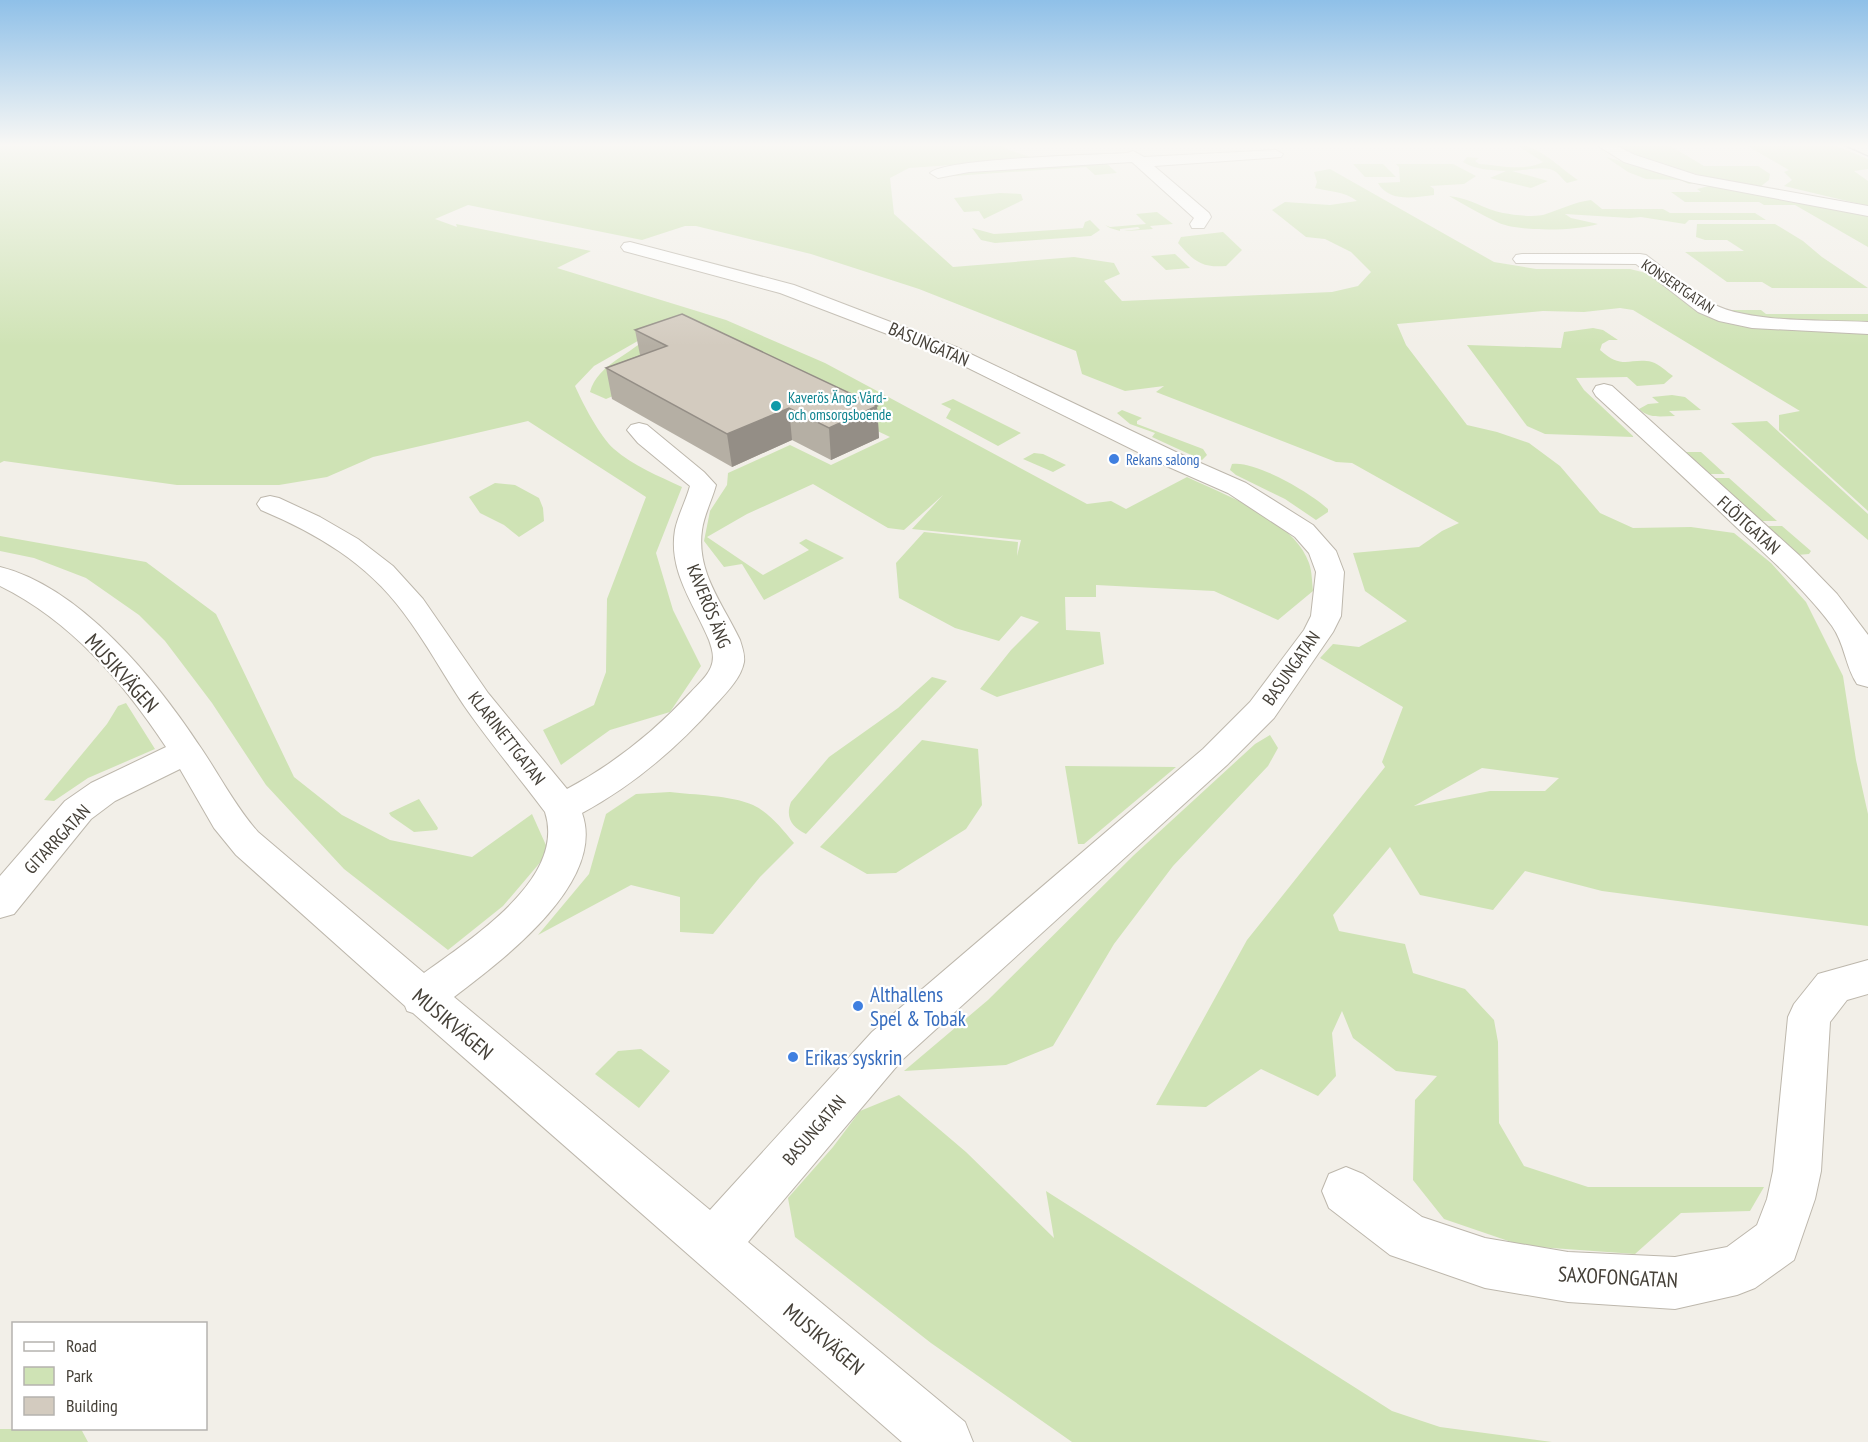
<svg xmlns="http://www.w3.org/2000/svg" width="1868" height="1442" font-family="'PT Sans Narrow',sans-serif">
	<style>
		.green { fill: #cfe3b5; fill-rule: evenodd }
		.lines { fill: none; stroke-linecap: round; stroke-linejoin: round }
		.minor-casing { stroke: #bdb7ac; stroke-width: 2 }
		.minor { fill: #fff; fill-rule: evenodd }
		.tram { stroke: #969696; stroke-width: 1.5 }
		.wall { fill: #b5afa4 }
		.shaded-wall { fill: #948e86 }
		.building { fill: #d3cbbf; stroke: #948e86; stroke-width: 1.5 }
		.culture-dot { fill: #0f9aa8; stroke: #fff; stroke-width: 2 }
		.shop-dot { fill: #3f7fe0; stroke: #fff; stroke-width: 2 }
		.labels { text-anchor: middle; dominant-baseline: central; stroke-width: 4.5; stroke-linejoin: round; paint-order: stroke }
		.far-street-label { font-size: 15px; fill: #454038; stroke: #fff }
		.far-culture-label { font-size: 15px; fill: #0d838f; stroke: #fff; text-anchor: start }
		.far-shop-label { font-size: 15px; fill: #366cbe; stroke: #fff; text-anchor: start }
		.street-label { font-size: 18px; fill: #454038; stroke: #fff }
		.near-street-label { font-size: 21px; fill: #454038; stroke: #fff }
		.near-shop-label { font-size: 21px; fill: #366cbe; stroke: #fff; text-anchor: start }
	</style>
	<rect width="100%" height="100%" fill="#f2efe8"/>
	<!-- green -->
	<path class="green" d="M0 144H1002L1006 149 1036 159 909 168 890 178 894 214 953 267 1074 257 1114 263 1120 274 1104 281 1122 301 1332 292 1358 286 1371 272 1351 252 1325 239 1306 237 1272 210 1285 202 1330 205 1357 201C1344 191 1330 192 1315 188L1317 182 1314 172 1330 169 1494 262 1536 269H1630L1650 274 1663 282 1700 313 1719 321 1742 325 1868 333V511L1779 430V415L1800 411 1633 310 1620 308 1584 312 1543 311 1397 324 1406 345 1467 425 1497 432 1529 443 1560 466 1600 513 1633 528 1691 527 1734 533 1771 563 1806 602 1843 676 1856 760 1868 814V926L1602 891 1525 871 1493 910 1420 895 1390 847 1333 915 1339 931 1405 944 1413 973 1465 989 1494 1020 1498 1042 1499 1123 1524 1166 1588 1187H1764L1750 1211 1681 1213 1635 1254 1523 1246 1444 1219 1413 1180 1415 1100 1437 1076 1396 1071 1353 1038 1342 1011 1332 1033 1336 1076 1318 1096 1261 1069 1206 1107 1156 1105 1247 940 1385 767 1382 762 1403 707 1320 658 1333 644 1359 647 1407 621 1365 591 1353 553 1419 547 1442 531 1459 523 1352 463 1336 462 1156 392 1164 386 1125 391 1082 374 1076 351 919 289 811 254 696 226H685L642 240 468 205 435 219 457 227 456 224 591 251 557 268 726 320 825 363 1087 504 1111 501 1126 509 1187 477C1225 495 1294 520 1309 563 1312 571 1312 582 1313 591L1278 620 1214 591 1096 585V597H1065L1066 630 1100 632 1104 664 997 697 980 689 1011 650 1039 622 1021 616 999 641 955 628 899 598 896 563 924 532 1018 542 1017 556 1021 540 912 529 943 495 904 530 888 528 813 484 747 514 707 537 763 575 809 550 799 543 806 539 844 558 764 600 742 564 724 567 704 541 710 511 727 485 728 473 790 445 831 465 890 437 687 340 658 377 606 399 590 392C598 363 632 355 650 334L594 366 575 386C582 402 600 437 614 449 633 466 659 476 682 487L656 553 673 610 701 666 670 712 610 730 561 765 543 730 594 705 606 672 607 599 646 497 528 421 373 457 327 477 279 485H177L4 461 0 463ZM1482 768 1559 778 1545 791H1490L1414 806Z
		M1515 144C1538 144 1560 168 1578 180L1567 183C1563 180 1560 175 1556 172 1546 164 1525 171 1512 171L1548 181 1531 188 1490 178 1506 171C1490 170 1477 170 1463 162L1467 157 1479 158 1475 161 1479 164C1499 165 1524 172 1543 162Z
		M1612 144H1667L1704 166H1758L1770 174 1769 180 1760 187C1707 178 1662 168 1612 144Z
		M1744 144H1832L1868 159V169L1854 171 1868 181V206L1784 186 1792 180 1784 172 1789 170Z
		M1606 157 1697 182 1689 184 1680 180 1646 179 1628 172Z
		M1104 161 1117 173 1095 175 1086 167 953 176 961 171Z
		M1353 164H1383L1396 177H1365Z
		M1396 164H1453L1476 176 1464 184 1430 186 1434 189V195C1416 197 1389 203 1378 183L1400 182 1399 167Z
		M1713 185 1868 216V247L1795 205H1764L1759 202H1685L1671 192H1701L1697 189Z
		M1000 193 1021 194 1023 200 984 219 979 211 964 212 954 198Z
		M1449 196C1471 198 1483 209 1503 213 1515 215 1535 218 1546 214 1561 209 1575 202 1591 200L1602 209H1663L1670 213H1755L1766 220H1689L1685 224 1641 217 1630 218 1565 214 1571 218 1598 224C1576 231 1521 232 1499 223 1482 215 1465 205 1449 196Z
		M1157 212 1173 224 1150 226 1153 229 1127 231H1124L1140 229 1138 227 1120 229V231L1110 228 1105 225 1110 227 1146 224 1136 214Z
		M1090 220 1100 230 1091 236 995 243 981 240 972 228 994 234 1083 228 1085 222Z
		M1697 224H1775L1803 241 1822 257 1868 288H1772L1762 282H1727L1685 252 1744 251 1727 240H1705L1696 237Z
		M1223 232 1242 250 1226 266C1201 268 1194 261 1178 243L1181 237Z
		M1175 254 1190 268 1166 270 1151 256Z
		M1724 310H1761L1766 314H1868V324L1753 318Z
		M1593 328 1603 330 1618 340H1609L1602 344 1600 350C1623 371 1630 357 1652 362 1659 364 1667 372 1673 376L1664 384 1637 386 1627 377 1576 378 1584 390 1634 437 1545 434 1527 426 1467 345 1561 348 1564 332Z
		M1672 395 1685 397 1701 410 1669 411 1675 416C1661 416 1649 419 1639 409L1648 404 1659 403 1652 397Z
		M953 399 1021 433 998 446 946 418 951 409 941 404Z
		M1122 410 1142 418 1137 421V424L1203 449 1207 455 1202 460 1152 437 1155 433 1130 424 1117 413Z
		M1767 421 1868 514V540L1731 423Z
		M1684 452H1701L1725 474H1708Z
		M1034 453 1043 454 1066 465 1053 472 1023 459Z
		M1232 464C1255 460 1311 493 1328 509V512L1316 520 1285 499 1236 475 1230 470Z
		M1712 478H1729L1777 521H1760Z
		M495 483 515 485 539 498 543 508 544 521 519 537 504 525 480 513 469 497Z
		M1765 526H1782L1811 551 1809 554 1797 555Z
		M0 536 146 562 216 614 294 777 342 815 390 840 472 857 532 814 549 852 503 906 448 950 344 869 266 785 212 703 165 641 139 615 86 578 34 558 0 551Z
		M932 677 947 681 806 834C792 827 785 818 791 802L829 757 898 708Z
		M126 703 155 749 88 778 54 801 44 800 107 724 118 706Z
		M1270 735 1278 748 1268 766 1173 866 1114 944 1053 1046 1006 1065 904 1071 988 1000 1134 855 1255 744Z
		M922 740 978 749 982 805 966 829 896 873 867 874 820 847Z
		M1065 766 1176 767 1084 844H1078Z
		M670 792C694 795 730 795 753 805 770 813 782 829 794 843L760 877 713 934 680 932V897L631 885 538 935 589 874 606 814 636 794Z
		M419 799 438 828 437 830 414 832 391 816 389 813Z
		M641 1049 670 1071 639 1108 595 1074 618 1051Z
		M899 1095 966 1152 1054 1238 1046 1191 1392 1411 1440 1427 1552 1442H1072L931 1343 795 1237 788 1198 833 1147 860 1111Z
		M0 1429H81L88 1442H0Z"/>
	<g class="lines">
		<defs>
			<path id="minor" d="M1595 144H1613L1635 155 1696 175 1868 206V216L1689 182 1624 162Z
				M1276 150 1283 154 1281 157 1154 166 1209 213 1211 217 1204 228H1192L1190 224 1194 218 1132 162 969 172 938 178 930 173C943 158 1098 155 1127 153L1133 151 1144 157Z
				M630 242 794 285 956 347 1180 454 1246 483 1313 525 1336 551 1344 572 1341 616 1333 632 1274 718 1227 765 902 1060 748 1242 965 1422 973 1442H902L413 1013 407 1011 405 1006 236 855 214 828 180 769 115 801 91 819 14 914 0 918V876L65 801 91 783 166 747C123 682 71 621 0 586V567C81 587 157 681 201 748 220 776 235 806 258 832L424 973C470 939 567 879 545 812 519 777 490 743 465 707 444 676 426 642 403 612 367 563 316 533 261 510L257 504 261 498 270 496 279 498 320 517 358 539 393 566 423 599 488 693 567 789C614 764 655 731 691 692 698 684 707 677 711 667 715 657 712 649 709 640 694 604 668 571 675 530 678 515 686 501 690 486L638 443 627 430 631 425 639 423 647 425 704 472 716 485C712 500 704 515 702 530 696 572 723 604 740 640 742 647 745 654 744 662 741 678 727 692 716 704 677 748 634 785 582 813 607 883 501 961 454 997L710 1210 872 1032 1203 749 1250 702 1304 630 1311 616 1316 572 1309 553 1295 537 1228 493 1162 464 942 355 780 293 624 251 621 247 624 243Z
				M1522 254H1640L1646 255C1668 271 1690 292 1713 304 1749 323 1826 320 1868 322V334L1752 328 1719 321 1698 312 1636 264 1516 263 1513 259 1516 255Z
				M1604 384 1612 386 1800 556 1837 594 1868 635V687L1857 684C1845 666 1845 644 1832 626 1804 588 1767 556 1733 524 1688 481 1642 438 1596 396L1593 391 1596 386Z
				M1868 960V994L1847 1000 1830 1022 1821 1171 1815 1199 1794 1260 1755 1288 1737 1295 1675 1309 1568 1302 1485 1288 1390 1255 1329 1208 1322 1191 1329 1174 1346 1167 1363 1174 1422 1217 1485 1238 1568 1252 1675 1257 1727 1247 1757 1225 1767 1199 1773 1171 1788 1017 1794 1004 1818 974Z"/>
		</defs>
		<!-- minor casing -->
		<use href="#minor" class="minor-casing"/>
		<!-- minor -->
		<use href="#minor" class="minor"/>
		<!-- tram -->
		<path class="tram" d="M1841 144 1868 156"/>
	</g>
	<!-- wall -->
	<path class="wall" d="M635 330 877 406 879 438 831 460 792 440 732 467 612 399 606 368 640 355Z"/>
	<!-- shaded-wall -->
	<path class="shaded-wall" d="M877 406 879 438 831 460 829 428Z
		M789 408 792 440 732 467 727 434Z"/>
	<!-- building -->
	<path class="building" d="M682 314 877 406 829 428 789 408 727 434 606 368 667 346 635 330Z"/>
	<!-- sky -->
	<linearGradient id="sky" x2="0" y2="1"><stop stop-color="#8fc0e8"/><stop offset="0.42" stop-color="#f9f8f5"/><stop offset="1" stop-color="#f9f8f5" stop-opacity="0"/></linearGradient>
	<rect width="1868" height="346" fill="url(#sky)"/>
	<!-- markers -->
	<circle class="culture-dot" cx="776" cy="406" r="6"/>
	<g class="shop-dot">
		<circle cx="1114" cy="459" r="6"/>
		<circle cx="858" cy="1006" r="6"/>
		<circle cx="793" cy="1057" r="6"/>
	</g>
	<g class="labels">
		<!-- far-street labels -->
		<g class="far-street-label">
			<text transform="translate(1678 286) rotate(34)">KONSERTGATAN</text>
		</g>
		<!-- far-culture labels -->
		<g class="far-culture-label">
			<text x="788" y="397">Kaverös Ängs Vård-<tspan x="788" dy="17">och omsorgsboende</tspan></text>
		</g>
		<!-- far-shop labels -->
		<g class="far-shop-label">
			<text x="1126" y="459">Rekans salong</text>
		</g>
		<!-- street labels -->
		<g class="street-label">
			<text transform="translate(929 344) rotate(23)">BASUNGATAN</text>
			<text transform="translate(1749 525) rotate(42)">FLÖJTGATAN</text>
			<text transform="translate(709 606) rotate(68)">KAVERÖS ÄNG</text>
			<text transform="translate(1291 668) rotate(-55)">BASUNGATAN</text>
			<text transform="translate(507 738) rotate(52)">KLARINETTGATAN</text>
			<text transform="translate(57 839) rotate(-47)">GITARRGATAN</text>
			<text transform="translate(814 1130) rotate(-49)">BASUNGATAN</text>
		</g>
		<!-- near-street labels -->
		<g class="near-street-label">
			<text transform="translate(122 673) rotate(48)">MUSIKVÄGEN</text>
			<text transform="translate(453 1024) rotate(40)">MUSIKVÄGEN</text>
			<text transform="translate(1618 1277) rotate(3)">SAXOFONGATAN</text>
			<text transform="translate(824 1339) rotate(40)">MUSIKVÄGEN</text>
		</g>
		<!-- near-shop labels -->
		<g class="near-shop-label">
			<text x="870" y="994">Althallens<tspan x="870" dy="24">Spel &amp; Tobak</tspan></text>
			<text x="805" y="1057">Erikas syskrin</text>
		</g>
	</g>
	<!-- legend -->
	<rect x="12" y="1322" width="195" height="108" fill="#ffffff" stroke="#b5b3af" stroke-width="1.5"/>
	<rect x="24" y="1342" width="30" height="9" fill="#ffffff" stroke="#b5b3af" stroke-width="1.5"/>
	<text x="66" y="1352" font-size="18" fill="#454038">Road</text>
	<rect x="24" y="1367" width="30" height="18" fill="#cfe3b5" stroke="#b5b3af" stroke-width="1.5"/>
	<text x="66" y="1382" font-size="18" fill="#454038">Park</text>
	<rect x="24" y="1397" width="30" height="18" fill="#d3cbbf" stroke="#b5b3af" stroke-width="1.5"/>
	<text x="66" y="1412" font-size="18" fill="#454038">Building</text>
</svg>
